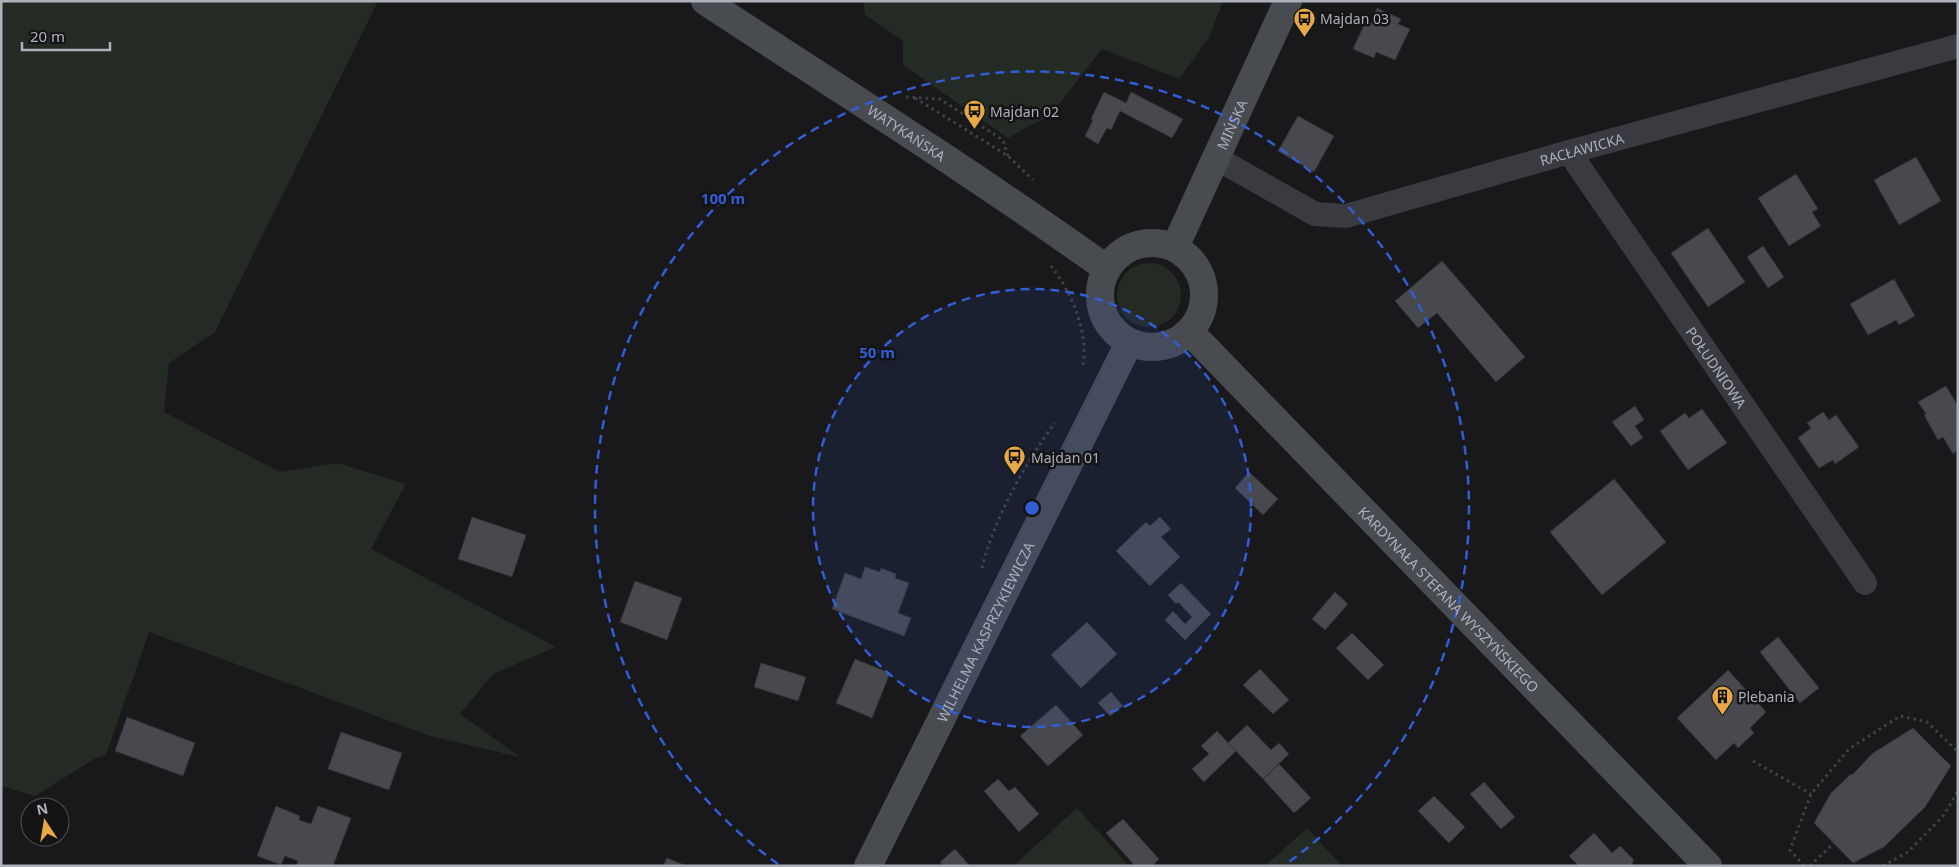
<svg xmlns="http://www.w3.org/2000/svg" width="1959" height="867" font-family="'Noto Sans',sans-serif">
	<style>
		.green { fill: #232b24 }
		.building { fill: #48494e; stroke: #333337 }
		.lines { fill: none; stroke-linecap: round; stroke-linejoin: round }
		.path { stroke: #404247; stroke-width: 3; stroke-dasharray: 2.5 4; stroke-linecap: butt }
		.street { stroke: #3a3b40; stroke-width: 24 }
		.secondary { stroke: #484b50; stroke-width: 28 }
		.ring { fill: none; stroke: #325dd4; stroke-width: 2.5; stroke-dasharray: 9 6 }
		.labels { text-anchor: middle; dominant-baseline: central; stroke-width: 5; stroke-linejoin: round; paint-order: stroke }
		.poi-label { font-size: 14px; fill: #acb1ba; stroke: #141416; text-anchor: start }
		.street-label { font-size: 14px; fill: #acb1ba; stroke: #141416 }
		.centre { fill: #325dd4; stroke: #141416; stroke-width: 2.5 }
		.ring-label { font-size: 15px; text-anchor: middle; font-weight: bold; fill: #325dd4; stroke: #141416; stroke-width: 5; stroke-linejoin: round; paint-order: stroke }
	</style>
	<rect width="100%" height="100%" fill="#19191b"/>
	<!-- green -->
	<path class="green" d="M1 1H378L215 332 169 363 164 412 280 472 337 463 406 484 371 549 556 647 493 674 460 714 520 757 430 736 149 632 106 755 96 758 35 796 1 786Z
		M863 1H1223L1209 38 1179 79 1102 49 1050 116 1029 126 1008 138 903 65V41L865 15Z
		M1117 295a32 32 0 1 1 64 0a32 32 0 1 1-64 0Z
		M1077 808 1129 866H1013Z
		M1307 828 1342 866H1265Z"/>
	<!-- building -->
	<path class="building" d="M1377 8 1401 19 1398 24 1410 29 1395 60 1376 52 1374 58 1353 49 1365 23 1370 24Z
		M1104 92 1126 103 1131 92 1183 119 1172 138 1120 111 1111 130 1107 128 1098 144 1085 136 1093 120 1091 119Z
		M1298 116 1334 136 1314 172 1278 151Z
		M1916 157 1941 201 1899 225 1874 180Z
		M1796 174 1818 209 1812 212 1821 226 1789 246 1758 198Z
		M1708 228 1745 282 1708 307 1671 253Z
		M1763 246 1784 277 1768 288 1747 257Z
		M1442 261 1525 357 1496 382 1437 313 1418 328 1395 301Z
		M1894 279 1915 316 1899 325 1896 320 1868 335 1850 304Z
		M1946 386 1958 406V450L1953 454 1943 437 1938 440 1924 415 1926 414 1918 402Z
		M1635 406 1644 420 1635 426 1643 438 1631 446 1612 422Z
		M1702 409 1727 443 1688 470 1660 431 1685 413 1689 418Z
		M1823 412 1829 420 1836 415 1859 447 1835 464 1833 460 1819 468 1798 438 1811 428 1807 423Z
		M1249 472 1278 499 1263 515 1235 488Z
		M1614 479 1666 542 1602 595 1550 532Z
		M472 517 526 535 512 577 458 559Z
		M1160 517 1171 529 1161 537 1180 557 1150 586 1116 551 1146 522 1150 526Z
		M865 567 880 572 881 568 896 574 895 578 909 583 898 613 911 618 904 636 832 609 845 573 861 579Z
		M635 581 682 598 667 640 620 622Z
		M1181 583 1211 614 1185 640 1165 620 1173 611 1185 624 1192 617 1178 602 1176 604 1168 595Z
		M1335 592 1348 604 1325 630 1312 619Z
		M1087 622 1117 654 1081 688 1051 655Z
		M1352 633 1384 665 1368 680 1336 648Z
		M1778 637 1819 688 1800 703 1760 652Z
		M855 659 890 673 872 718 836 703Z
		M761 663 806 677 798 701 754 687Z
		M1260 669 1289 700 1273 714 1243 685Z
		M1728 670 1766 712 1750 728 1754 733 1738 748 1734 743 1716 760 1677 718Z
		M1111 692 1123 706 1110 716 1098 703Z
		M1056 705 1083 735 1048 766 1020 736Z
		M127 717 195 743 183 776 115 751Z
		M1247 725 1271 750 1279 743 1289 754 1263 779 1228 743Z
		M1913 728 1951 766 1925 807 1884 847 1853 863 1814 823 1831 793 1851 774 1852 775 1873 753Z
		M1217 731 1236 751 1204 782 1192 769 1209 754 1201 746Z
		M341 732 402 753 389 790 328 769Z
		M1279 764 1311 798 1294 813 1263 779Z
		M998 779 1009 791 1015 787 1039 814 1019 832 984 791Z
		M1484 782 1515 817 1501 829 1470 794Z
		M1434 796 1465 827 1449 843 1418 811Z
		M276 806 300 816 299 820 311 824 318 806 351 818 333 866H296L298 861 285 856 281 865 257 856Z
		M1123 819 1159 859 1152 866H1135L1106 833Z
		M1594 833 1612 853 1620 846 1634 860 1632 863 1634 866H1579L1569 856Z
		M955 849 970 866H943L940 862Z
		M667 858 687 866H663Z"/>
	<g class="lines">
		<!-- path -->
		<path class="path" d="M906 97 940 99 1003 140 1008 156
			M915 98 1008 156 1033 180
			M1051 266C1072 293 1090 334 1082 369
			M982 568C993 521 1026 461 1055 423
			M1753 761 1811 794
			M1804 866 1790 850 1811 794 1849 749 1900 716 1927 722 1958 752
			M1810 866 1834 843
			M1883 866 1908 852 1944 815 1958 791"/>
		<!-- street -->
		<g class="street">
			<path id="s1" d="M1569 152 1865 583"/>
			<path id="s2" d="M1216 158 1315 214 1346 216 1569 152 1958 46"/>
		</g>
		<!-- secondary -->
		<g class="secondary">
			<path id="s3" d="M705 1C839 89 976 175 1107 269"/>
			<circle cx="1152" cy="295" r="52"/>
			<path id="s4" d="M1175 247 1288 1"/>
			<path id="s5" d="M1190 332 1708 866"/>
			<path id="s6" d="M868 866 1129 343"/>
		</g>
	</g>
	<!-- distance rings -->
	<circle cx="1032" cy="508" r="219" fill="#325dd4" fill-opacity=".12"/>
	<g class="ring">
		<circle cx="1032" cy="508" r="219"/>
		<path d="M778 864A437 437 0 1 1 1286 864"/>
	</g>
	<!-- icons -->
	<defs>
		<symbol id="bus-pin" viewBox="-11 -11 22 30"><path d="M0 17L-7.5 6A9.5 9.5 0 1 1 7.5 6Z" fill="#e7a945" stroke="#141416"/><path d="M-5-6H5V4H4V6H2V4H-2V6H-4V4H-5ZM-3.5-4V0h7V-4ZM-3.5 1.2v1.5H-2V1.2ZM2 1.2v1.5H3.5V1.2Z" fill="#111"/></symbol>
		<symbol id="building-pin" viewBox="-11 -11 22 30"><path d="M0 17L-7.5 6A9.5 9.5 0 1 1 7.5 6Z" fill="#e7a945" stroke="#141416"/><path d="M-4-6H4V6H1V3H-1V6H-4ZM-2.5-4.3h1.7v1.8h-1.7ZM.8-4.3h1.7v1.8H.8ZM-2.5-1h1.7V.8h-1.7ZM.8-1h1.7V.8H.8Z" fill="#111"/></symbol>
	</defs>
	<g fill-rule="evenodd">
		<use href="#bus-pin" x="1292" y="6" width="25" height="34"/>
		<use href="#bus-pin" x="962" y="98" width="25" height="34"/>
		<use href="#bus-pin" x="1002" y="444" width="25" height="34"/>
		<use href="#building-pin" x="1710" y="684" width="25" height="34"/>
	</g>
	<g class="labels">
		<!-- poi labels -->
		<g class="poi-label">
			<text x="1320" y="18">Majdan 03</text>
			<text x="990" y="111">Majdan 02</text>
			<text x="1031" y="457">Majdan 01</text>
			<text x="1738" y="696">Plebania</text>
		</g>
		<!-- street labels -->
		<g class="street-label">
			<text stroke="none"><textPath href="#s4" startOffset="135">MIŃSKA</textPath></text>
			<text stroke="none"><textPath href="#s3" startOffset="241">WATYKAŃSKA</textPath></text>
			<text stroke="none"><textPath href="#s2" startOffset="390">RACŁAWICKA</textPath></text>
			<text stroke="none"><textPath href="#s1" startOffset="261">POŁUDNIOWA</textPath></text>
			<text stroke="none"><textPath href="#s5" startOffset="372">KARDYNAŁA STEFANA WYSZYŃSKIEGO</textPath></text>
			<text stroke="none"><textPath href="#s6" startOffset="262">WILHELMA KASPRZYKIEWICZA</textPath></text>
		</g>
	</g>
	<circle cx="1032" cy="508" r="8" class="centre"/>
	<g class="ring-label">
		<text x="723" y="204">100 m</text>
		<text x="877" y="358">50 m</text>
	</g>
	<!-- border -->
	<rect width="1959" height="867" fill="none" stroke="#acb1ba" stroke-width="5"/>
	<!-- north arrow -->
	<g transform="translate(45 822) rotate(348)"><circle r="24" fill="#141416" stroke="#515358"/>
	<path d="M0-4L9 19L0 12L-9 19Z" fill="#e7a945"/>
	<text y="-8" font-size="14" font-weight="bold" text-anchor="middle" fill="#acb1ba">N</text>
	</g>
	<!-- scale -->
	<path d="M22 42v8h88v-8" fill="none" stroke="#acb1ba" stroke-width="2.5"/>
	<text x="30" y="42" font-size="15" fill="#acb1ba" stroke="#141416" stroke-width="4" paint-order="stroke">20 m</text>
</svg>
